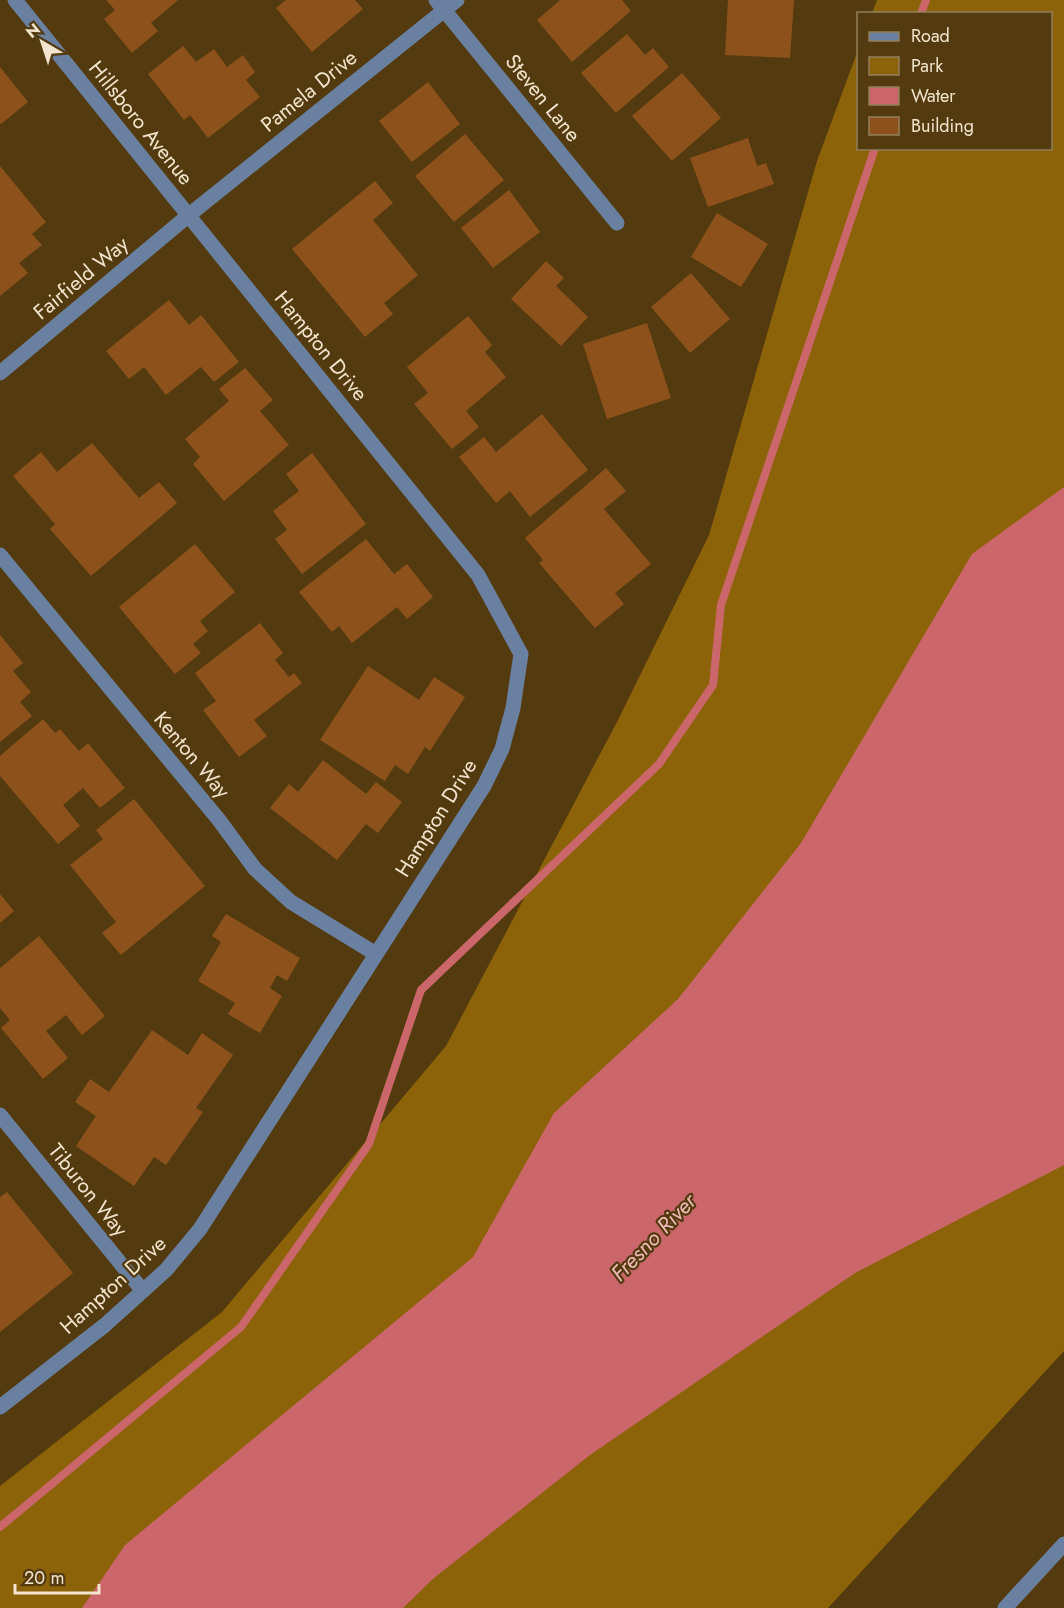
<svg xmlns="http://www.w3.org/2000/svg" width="1064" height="1608" font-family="Jost,sans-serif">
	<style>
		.green { fill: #8c6308 }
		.water { fill: #cb666a }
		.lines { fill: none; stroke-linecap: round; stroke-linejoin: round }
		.stream { stroke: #cb666a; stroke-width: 8 }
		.building { fill: #8d521b }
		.minor { stroke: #6a80a1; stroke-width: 15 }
		.labels { text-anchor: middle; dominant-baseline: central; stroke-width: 4.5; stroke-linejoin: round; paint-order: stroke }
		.street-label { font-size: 21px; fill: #f2e4cd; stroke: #533b0f }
		.water-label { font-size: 22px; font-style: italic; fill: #f2bbba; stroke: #533b0f }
	</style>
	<rect width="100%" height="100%" fill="#533b0f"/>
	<!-- green -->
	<path class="green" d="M877 0H1064V1351L828 1608H0V1486L222 1312 446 1046 618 720 709 535 817 161 858 50V148H1050V14L872 13Z"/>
	<!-- water -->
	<path class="water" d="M1064 487V1165L855 1273 590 1455 434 1578 403 1608H82L125 1545 473 1257 554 1113 678 999 801 843 972 554Z"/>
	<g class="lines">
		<!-- stream -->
		<path class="stream" d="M921 14 926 0
			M0 1527 241 1327 369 1144 421 990 659 764 713 685 721 605 875 148"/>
	</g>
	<!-- building -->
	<path class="building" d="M106 0H178L151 23 158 31 132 53 104 19 115 10Z
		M286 0H355L363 9 312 52 276 8Z
		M560 0H622L631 11 572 62 537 20Z
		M728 0H794L790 58 725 55Z
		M627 34 645 55 653 48 669 67 616 113 581 73Z
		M183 46 196 62 214 49 227 67 243 55 255 72 246 80 260 97 208 138 190 115 184 120 148 74Z
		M0 67 28 102 1 124 0 123Z
		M682 73 721 118 672 161 632 116Z
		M428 82 460 124 412 162 379 121Z
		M465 134 504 180 454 222 415 176Z
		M748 138 757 166 766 163 774 184 708 207 690 158Z
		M0 166 46 222 32 234 42 245 19 263 28 273 0 296Z
		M375 181 393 203 373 220 418 275 384 303 393 314 365 337 292 249Z
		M509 190 540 232 493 268 461 228Z
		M717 213 768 244 741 287 691 257Z
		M546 261 564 278 556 286 588 317 561 346 511 299Z
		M691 273 730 319 690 353 651 307Z
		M169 300 189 325 201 315 239 362 214 382 201 367 166 395 144 367 129 379 106 351Z
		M468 316 492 345 485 352 506 377 466 411 479 427 452 449 414 404 428 393 407 367Z
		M647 323 671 398 607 419 583 344Z
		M245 368 273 400 260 411 289 445 224 501 193 464 200 457 185 439 229 401 219 389Z
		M542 414 588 470 530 517 510 491 496 503 459 457 484 437 496 452Z
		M92 443 139 498 159 482 177 503 91 576 50 529 55 524 13 476 41 452 57 472Z
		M312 453 366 524 302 574 275 539 287 530 273 511 299 491 286 474Z
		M606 468 626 491 604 509 651 564 615 593 624 604 595 628 539 563 543 560 525 538Z
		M366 539 394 574 407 564 433 597 407 619 397 607 352 643 339 626 332 632 299 592Z
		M195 544 235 592 200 621 208 631 193 644 201 653 175 674 119 607Z
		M260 623 283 653 275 660 289 677 294 673 302 683 254 720 267 736 239 757 203 710 216 701 195 673Z
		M0 635 23 663 13 671 31 692 20 702 32 716 0 742Z
		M368 666 419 700 434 677 465 697 430 751 425 747 408 774 395 765 385 781 320 740Z
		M43 719 55 733 60 729 79 751 88 743 125 788 100 808 83 788 63 805 80 826 58 844 0 776V756Z
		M323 760 366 794 376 782 402 802 378 833 366 824 337 860 270 808 289 784 298 792Z
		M134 799 205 886 121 955 102 933 116 922 70 865 103 839 96 830Z
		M0 894 14 911 0 923Z
		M226 914 300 958 287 981 277 975 270 988 282 996 260 1033 228 1014 235 1003 198 981 221 942 212 936Z
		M39 936 105 1016 82 1035 66 1015 46 1031 68 1058 43 1079 1 1028 10 1020 0 1008V968Z
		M152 1030 188 1055 202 1033 233 1055 196 1108 203 1112 166 1165 154 1157 134 1186 76 1146 96 1116 75 1102 90 1079 109 1092Z
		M7 1192 73 1273 0 1332V1197Z"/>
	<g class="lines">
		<!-- minor -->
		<path class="minor" d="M436 0 617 223
			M0 373 189 215 457 0
			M0 555 219 820 255 869 291 902 376 954
			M0 1115 143 1291
			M0 1407 105 1325 166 1270 200 1229 484 786 502 749 513 708 521 654 478 575 15 0
			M1005 1608 1064 1544"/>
	</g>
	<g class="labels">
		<!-- street labels -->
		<g class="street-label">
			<text transform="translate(309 91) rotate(-39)">Pamela Drive</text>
			<text transform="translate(543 98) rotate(51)">Steven Lane</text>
			<text transform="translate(141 123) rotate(51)">Hillsboro Avenue</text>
			<text transform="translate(81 278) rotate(-40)">Fairfield Way</text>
			<text transform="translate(321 346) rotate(51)">Hampton Drive</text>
			<text transform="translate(192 755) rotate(50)">Kenton Way</text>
			<text transform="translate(436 818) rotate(-58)">Hampton Drive</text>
			<text transform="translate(88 1190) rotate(51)">Tiburon Way</text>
			<text transform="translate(113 1285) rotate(-42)">Hampton Drive</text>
		</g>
		<!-- water labels -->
		<g class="water-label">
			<text transform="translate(653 1237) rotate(-46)">Fresno River</text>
		</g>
	</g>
	<!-- legend -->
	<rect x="857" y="12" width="195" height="138" fill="#533b0f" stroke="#937f5b" stroke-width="1.5"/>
	<rect x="869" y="32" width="30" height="9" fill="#6a80a1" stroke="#937f5b" stroke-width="1.5"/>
	<text x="911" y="42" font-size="18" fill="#f2e4cd">Road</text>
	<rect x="869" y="57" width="30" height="18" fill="#8c6308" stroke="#937f5b" stroke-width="1.5"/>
	<text x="911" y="72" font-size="18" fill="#f2e4cd">Park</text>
	<rect x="869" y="87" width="30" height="18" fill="#cb666a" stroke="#937f5b" stroke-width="1.5"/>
	<text x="911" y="102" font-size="18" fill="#f2e4cd">Water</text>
	<rect x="869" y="117" width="30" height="18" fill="#8d521b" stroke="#937f5b" stroke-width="1.5"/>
	<text x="911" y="132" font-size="18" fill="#f2e4cd">Building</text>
	<!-- north arrow -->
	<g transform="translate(42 42) rotate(321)" stroke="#533b0f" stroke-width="4.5" paint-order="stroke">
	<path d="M0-4.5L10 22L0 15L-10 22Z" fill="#f2e4cd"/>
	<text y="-9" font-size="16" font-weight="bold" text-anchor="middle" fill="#f2e4cd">N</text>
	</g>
	<!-- scale -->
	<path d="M15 1584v9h84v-9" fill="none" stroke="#f2e4cd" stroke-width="3"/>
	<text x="24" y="1584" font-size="18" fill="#f2e4cd" stroke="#533b0f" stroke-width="4.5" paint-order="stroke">20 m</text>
</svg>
